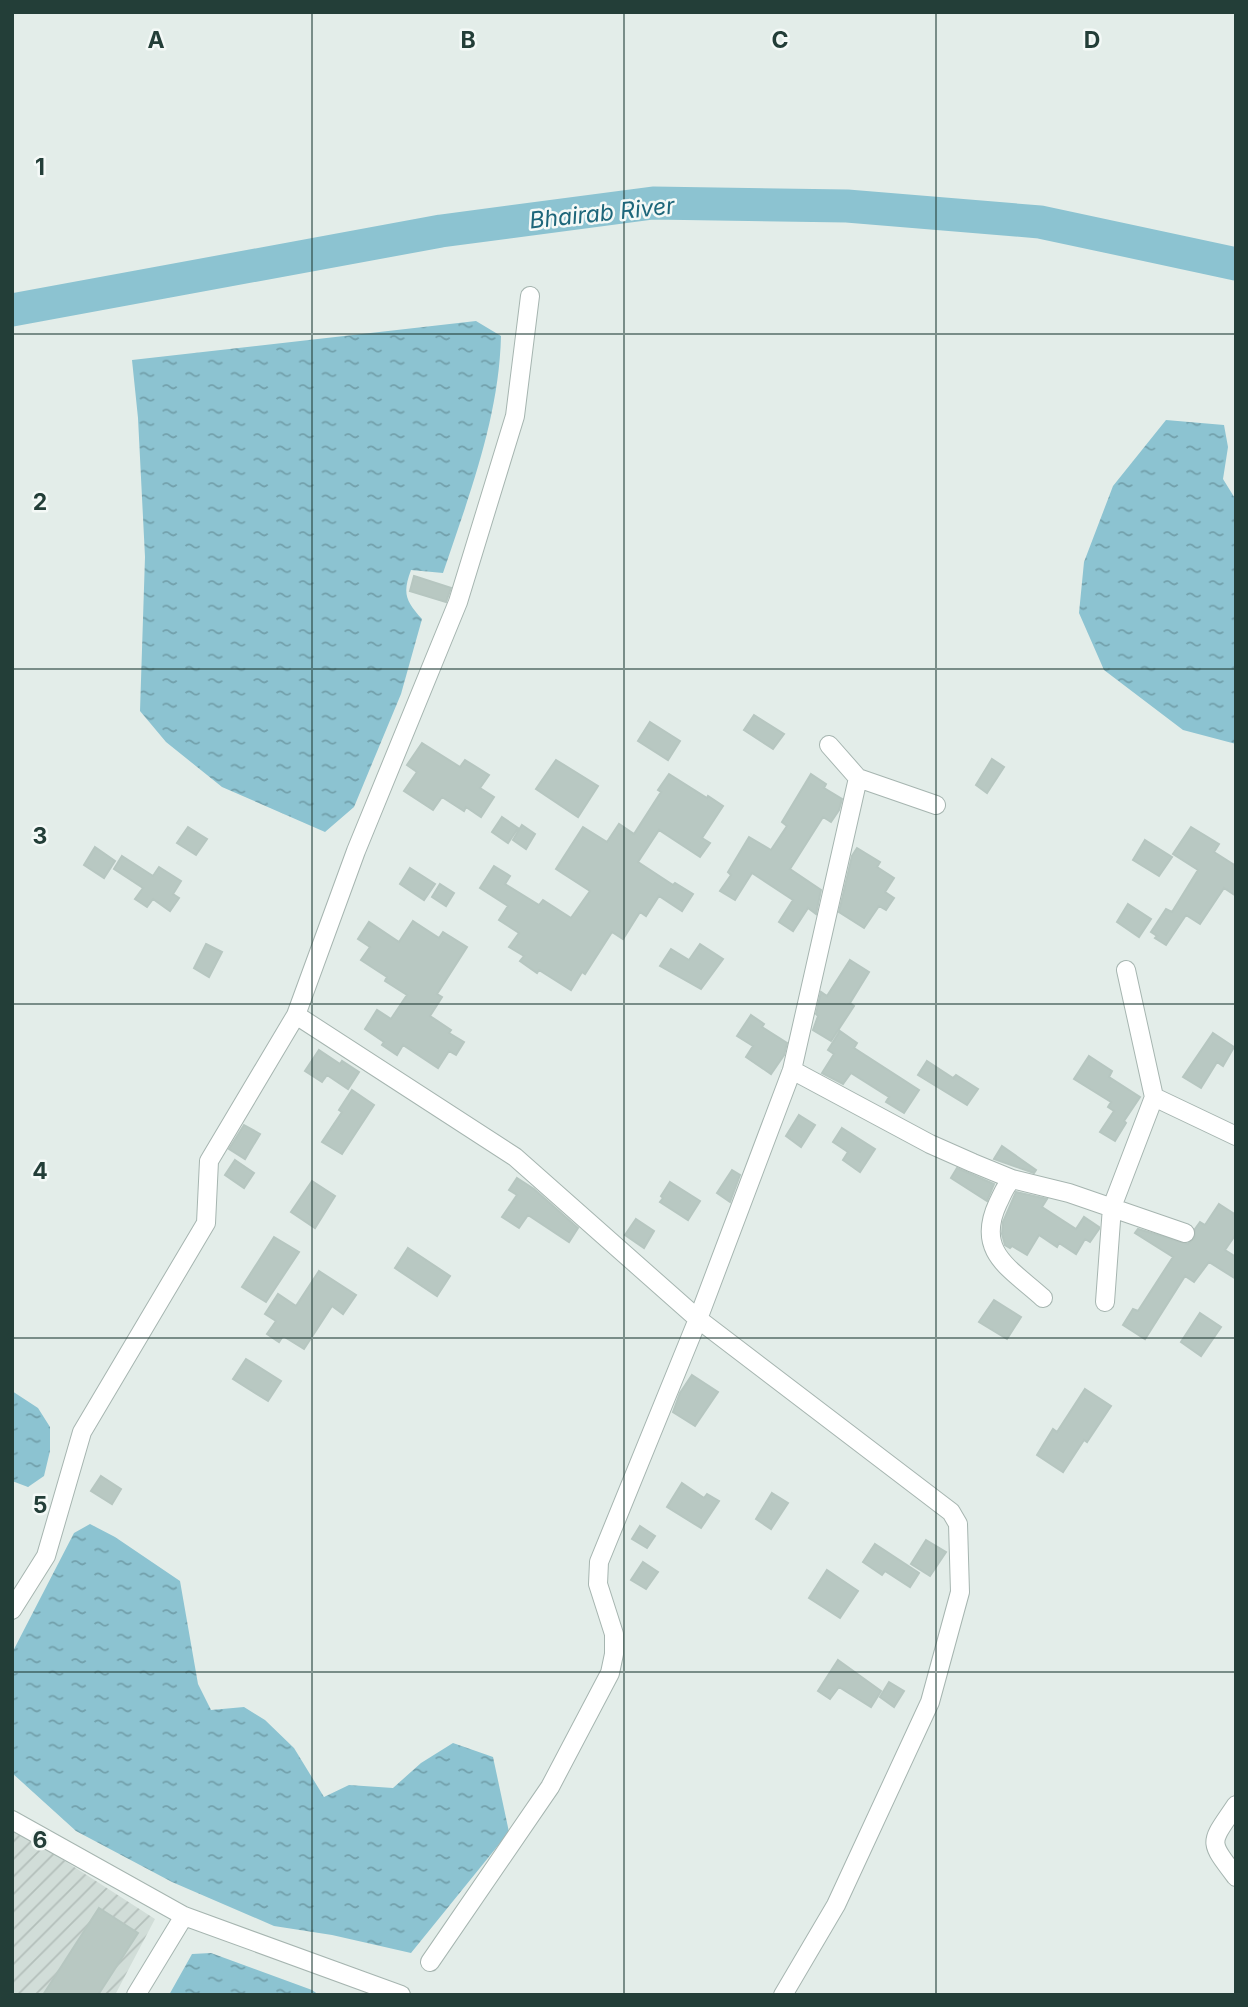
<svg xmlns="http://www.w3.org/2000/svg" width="1248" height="2007" font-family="Inter,sans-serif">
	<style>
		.industrial { fill: url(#industrial-furrows) }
		.water { fill: url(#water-ripples) }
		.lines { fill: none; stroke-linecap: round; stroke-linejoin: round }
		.river { stroke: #8cc3d1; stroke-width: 33 }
		.building { fill: #b8c8c2; stroke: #b6c6c0; stroke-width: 2 }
		.street-casing { stroke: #a6b5b0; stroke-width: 20 }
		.street { stroke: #fff; stroke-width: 18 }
		.grid { fill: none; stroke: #233e38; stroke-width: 2; stroke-opacity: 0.55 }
		.labels { text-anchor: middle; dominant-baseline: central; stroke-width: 5; stroke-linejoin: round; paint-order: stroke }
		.water-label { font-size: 23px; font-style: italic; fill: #1d667a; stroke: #f4f9f7 }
		.grid-label { font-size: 23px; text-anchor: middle; font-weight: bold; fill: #233e38; stroke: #f4f9f7; stroke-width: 5; stroke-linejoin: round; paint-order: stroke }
	</style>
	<defs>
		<pattern id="industrial-furrows" width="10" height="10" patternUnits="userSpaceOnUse" patternTransform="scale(1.75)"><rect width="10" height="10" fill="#d1ddd8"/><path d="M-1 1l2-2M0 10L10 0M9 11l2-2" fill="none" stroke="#b3bfba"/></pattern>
		<pattern id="water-ripples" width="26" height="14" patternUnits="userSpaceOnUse" patternTransform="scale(1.75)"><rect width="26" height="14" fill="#8cc3d1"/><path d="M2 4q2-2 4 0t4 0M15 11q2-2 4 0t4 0" fill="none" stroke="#72a0ab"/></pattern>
	</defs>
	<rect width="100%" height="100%" fill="#e3ede9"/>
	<!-- industrial -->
	<path class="industrial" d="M12 1827 155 1919 115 1995H98L138 1933 99 1908 43 1995H12Z"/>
	<!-- water -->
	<path class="water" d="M476 321 501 336C499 418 469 496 443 573L411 570C402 594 406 601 422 619L401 694 354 807 325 832 222 787 166 742 140 711 145 557 138 418 132 360Z
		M1166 420 1224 425 1228 447 1223 479 1236 500V744L1183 730 1104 670 1079 613 1084 562 1113 486Z
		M12 1391 38 1408 50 1427V1451L44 1476 28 1487 12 1481Z
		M90 1524 115 1537 180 1581 198 1684 211 1710 244 1707 265 1720 294 1748 324 1797 349 1785 393 1788 421 1763 453 1743 493 1757 509 1832 411 1953 332 1935 274 1926 172 1882 76 1831 12 1773V1653L74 1533Z
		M211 1953 312 1990 319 1995H169L192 1954Z"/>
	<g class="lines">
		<!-- river -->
		<path class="river" d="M12 310 441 231 653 203 847 206 1040 222 1236 264"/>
	</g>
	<!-- building -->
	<path class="building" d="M414 576 451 588 446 602 410 591Z
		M754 715 784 734 773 749 744 730Z
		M650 722 680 741 668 760 638 741Z
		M422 743 460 767 465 760 489 775 480 788 494 797 481 817 466 807 464 811 442 797 433 810 404 791 417 772 407 765Z
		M992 759 1004 767 987 793 976 785Z
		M556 760 598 786 578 817 536 789Z
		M669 774 707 798 708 796 723 806 702 838 710 843 700 857 659 830 638 862 673 885 675 883 693 894 682 911 659 896 646 916 640 912 623 939 612 932 585 974 582 972 571 990 539 970 537 973 520 961 524 956 509 947 519 933 499 920 508 906 480 888 494 866 510 876 505 884 539 905 543 900 571 918 590 891 556 869 583 827 607 842 619 824 634 834 661 792 658 790Z
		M811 774 826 784 824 788 842 799 839 810 831 822 823 817 790 869 821 890 816 914 808 908 793 931 779 922 793 900 752 873 735 900 720 891 731 875 728 872 749 837 771 850 787 826 782 822Z
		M502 817 518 828 508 843 492 832Z
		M522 825 535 834 526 849 513 840Z
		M188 827 207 839 196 855 177 843Z
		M1191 827 1219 844 1214 852 1236 866V896L1224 888 1200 924 1186 915 1166 945 1155 938 1157 936 1151 932 1166 909 1172 912 1198 870 1173 854Z
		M1145 840 1172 857 1159 876 1133 860Z
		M95 847 115 861 104 878 84 865Z
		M857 848 880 862 877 867 894 878 885 892 894 898 886 910 879 906 864 928 839 912 852 856Z
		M122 856 153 876 159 867 181 881 173 894 179 898 170 911 153 899 147 907 135 899 143 888 114 869Z
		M410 868 435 884 424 900 400 884Z
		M440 884 454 893 446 906 432 897Z
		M1128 904 1151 919 1139 937 1117 922Z
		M413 921 439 938 443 932 467 947 437 994 442 997 430 1016 451 1030 449 1033 464 1042 456 1055 449 1051 438 1068 403 1045 397 1055 382 1045 384 1042 365 1029 377 1010 391 1019 407 995 385 981 387 977 361 960 370 947 358 939 369 922 399 942Z
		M206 944 222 952 209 977 194 968Z
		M700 944 723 959 701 989 660 966 671 949 689 960Z
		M850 960 869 972 850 1003 854 1006 831 1041 813 1030 818 1016 816 1014 821 992 827 996Z
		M751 1015 764 1024 762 1027 787 1043 784 1055 771 1074 746 1057 753 1046 737 1036Z
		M840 1031 857 1043 854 1048 919 1090 904 1113 886 1102 889 1097 851 1073 843 1084 822 1073 834 1054 828 1050Z
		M1213 1033 1234 1047 1223 1066 1217 1062 1201 1088 1183 1077Z
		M319 1050 340 1064 342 1061 359 1072 348 1089 327 1075 322 1082 305 1071Z
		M1089 1056 1112 1071 1109 1077 1140 1097 1124 1121 1126 1123 1115 1141 1100 1132 1114 1111 1108 1107 1111 1102 1074 1079Z
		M927 1061 953 1078 956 1075 978 1089 967 1105 918 1075Z
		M352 1090 374 1105 342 1154 322 1142 342 1112 339 1110Z
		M799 1115 815 1125 801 1147 786 1136Z
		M244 1125 260 1134 245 1159 229 1149Z
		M842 1128 875 1149 860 1172 843 1160 848 1152 833 1142Z
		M1002 1146 1036 1170 1034 1173 994 1159Z
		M235 1160 254 1173 244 1188 225 1175Z
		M957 1168 994 1184 987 1201 951 1178Z
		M732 1170 740 1175 730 1202 717 1193Z
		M517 1178 534 1189 578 1228 569 1242 528 1215 519 1228 502 1217 517 1195 509 1190Z
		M312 1181 335 1196 315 1228 291 1212Z
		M670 1182 700 1201 688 1220 660 1202 663 1198 661 1196Z
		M1016 1192 1047 1199 1042 1207 1076 1229 1084 1217 1099 1227V1229L1090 1242 1085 1239 1076 1254 1059 1243 1057 1247 1039 1235 1027 1255 1012 1246 1010 1248 1005 1245 1002 1234 1003 1222Z
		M1219 1204 1236 1215V1234L1225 1250 1236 1257V1279L1209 1262 1194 1282 1185 1276 1145 1339 1123 1325 1133 1309 1138 1311 1173 1257 1135 1233 1138 1229 1188 1244 1195 1237V1229L1200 1222 1205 1225Z
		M636 1219 654 1231 644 1248 625 1235Z
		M274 1237 299 1252 266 1302 242 1287Z
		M408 1248 450 1276 437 1296 395 1268Z
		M319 1271 356 1295 343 1314 332 1306 304 1349 283 1336 279 1342 267 1334 276 1321 265 1314 278 1294 296 1306Z
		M994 1300 1021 1317 1007 1339 979 1322Z
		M1200 1313 1221 1327 1201 1356 1181 1342Z
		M246 1359 281 1381 268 1401 233 1379Z
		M692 1375 718 1392 695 1426 673 1412 680 1393Z
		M1085 1389 1111 1406 1087 1442 1084 1440 1063 1472 1037 1455 1053 1429 1057 1432Z
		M101 1476 121 1489 112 1504 91 1491Z
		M682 1483 704 1498 707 1494 719 1501 701 1528 667 1507Z
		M772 1493 788 1503 771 1529 756 1519Z
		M640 1526 655 1536 647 1548 632 1539Z
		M926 1540 946 1552 930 1576 911 1564Z
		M875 1544 919 1573 910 1587 885 1571 882 1575 863 1562Z
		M643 1562 658 1572 646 1589 631 1580Z
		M827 1570 858 1591 840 1618 809 1598Z
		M838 1660 881 1691 871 1707 839 1687 830 1699 818 1691Z
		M889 1682 904 1691 894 1707 880 1697Z
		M99 1908 138 1933 98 1995H43Z"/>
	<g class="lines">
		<defs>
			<path id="street" d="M530 296 515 416 458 602 356 851 296 1015 515 1157 698 1319 951 1512 958 1524 960 1592 930 1702 836 1905 783 1995
				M829 745 858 778 936 805
				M1126 970 1154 1097 1236 1136
				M792 1070 930 1144 973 1163 1012 1179 1069 1193 1185 1233
				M1012 1179C1005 1186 1002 1195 998 1203 975 1252 1010 1268 1043 1298
				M1105 1302 1112 1207 1154 1097
				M12 1610 46 1556 82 1432 206 1223 209 1161 296 1015
				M1236 1805C1210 1844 1207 1839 1236 1877
				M12 1820 184 1916 401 1995
				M430 1962 550 1787 610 1673 614 1654V1634L598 1584 599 1562 698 1319 792 1070 858 778
				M136 1995 184 1916"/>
		</defs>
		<!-- street casing -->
		<use href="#street" class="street-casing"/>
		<!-- street -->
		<use href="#street" class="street"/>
	</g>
	<!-- grid -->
	<path class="grid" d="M312 12V1995M624 12V1995M936 12V1995M12 334H1236M12 669H1236M12 1004H1236M12 1338H1236M12 1672H1236"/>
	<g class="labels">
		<!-- water labels -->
		<g class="water-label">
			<text transform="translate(602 213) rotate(-6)">Bhairab River</text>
		</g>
	</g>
	<g class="grid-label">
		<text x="156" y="48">A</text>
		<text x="468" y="48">B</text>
		<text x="780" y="48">C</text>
		<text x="1092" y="48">D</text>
		<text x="40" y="175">1</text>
		<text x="40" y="510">2</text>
		<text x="40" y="844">3</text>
		<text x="40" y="1179">4</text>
		<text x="40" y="1513">5</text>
		<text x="40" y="1848">6</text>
	</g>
	<!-- border -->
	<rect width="1248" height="2007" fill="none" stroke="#233e38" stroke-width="28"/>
</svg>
